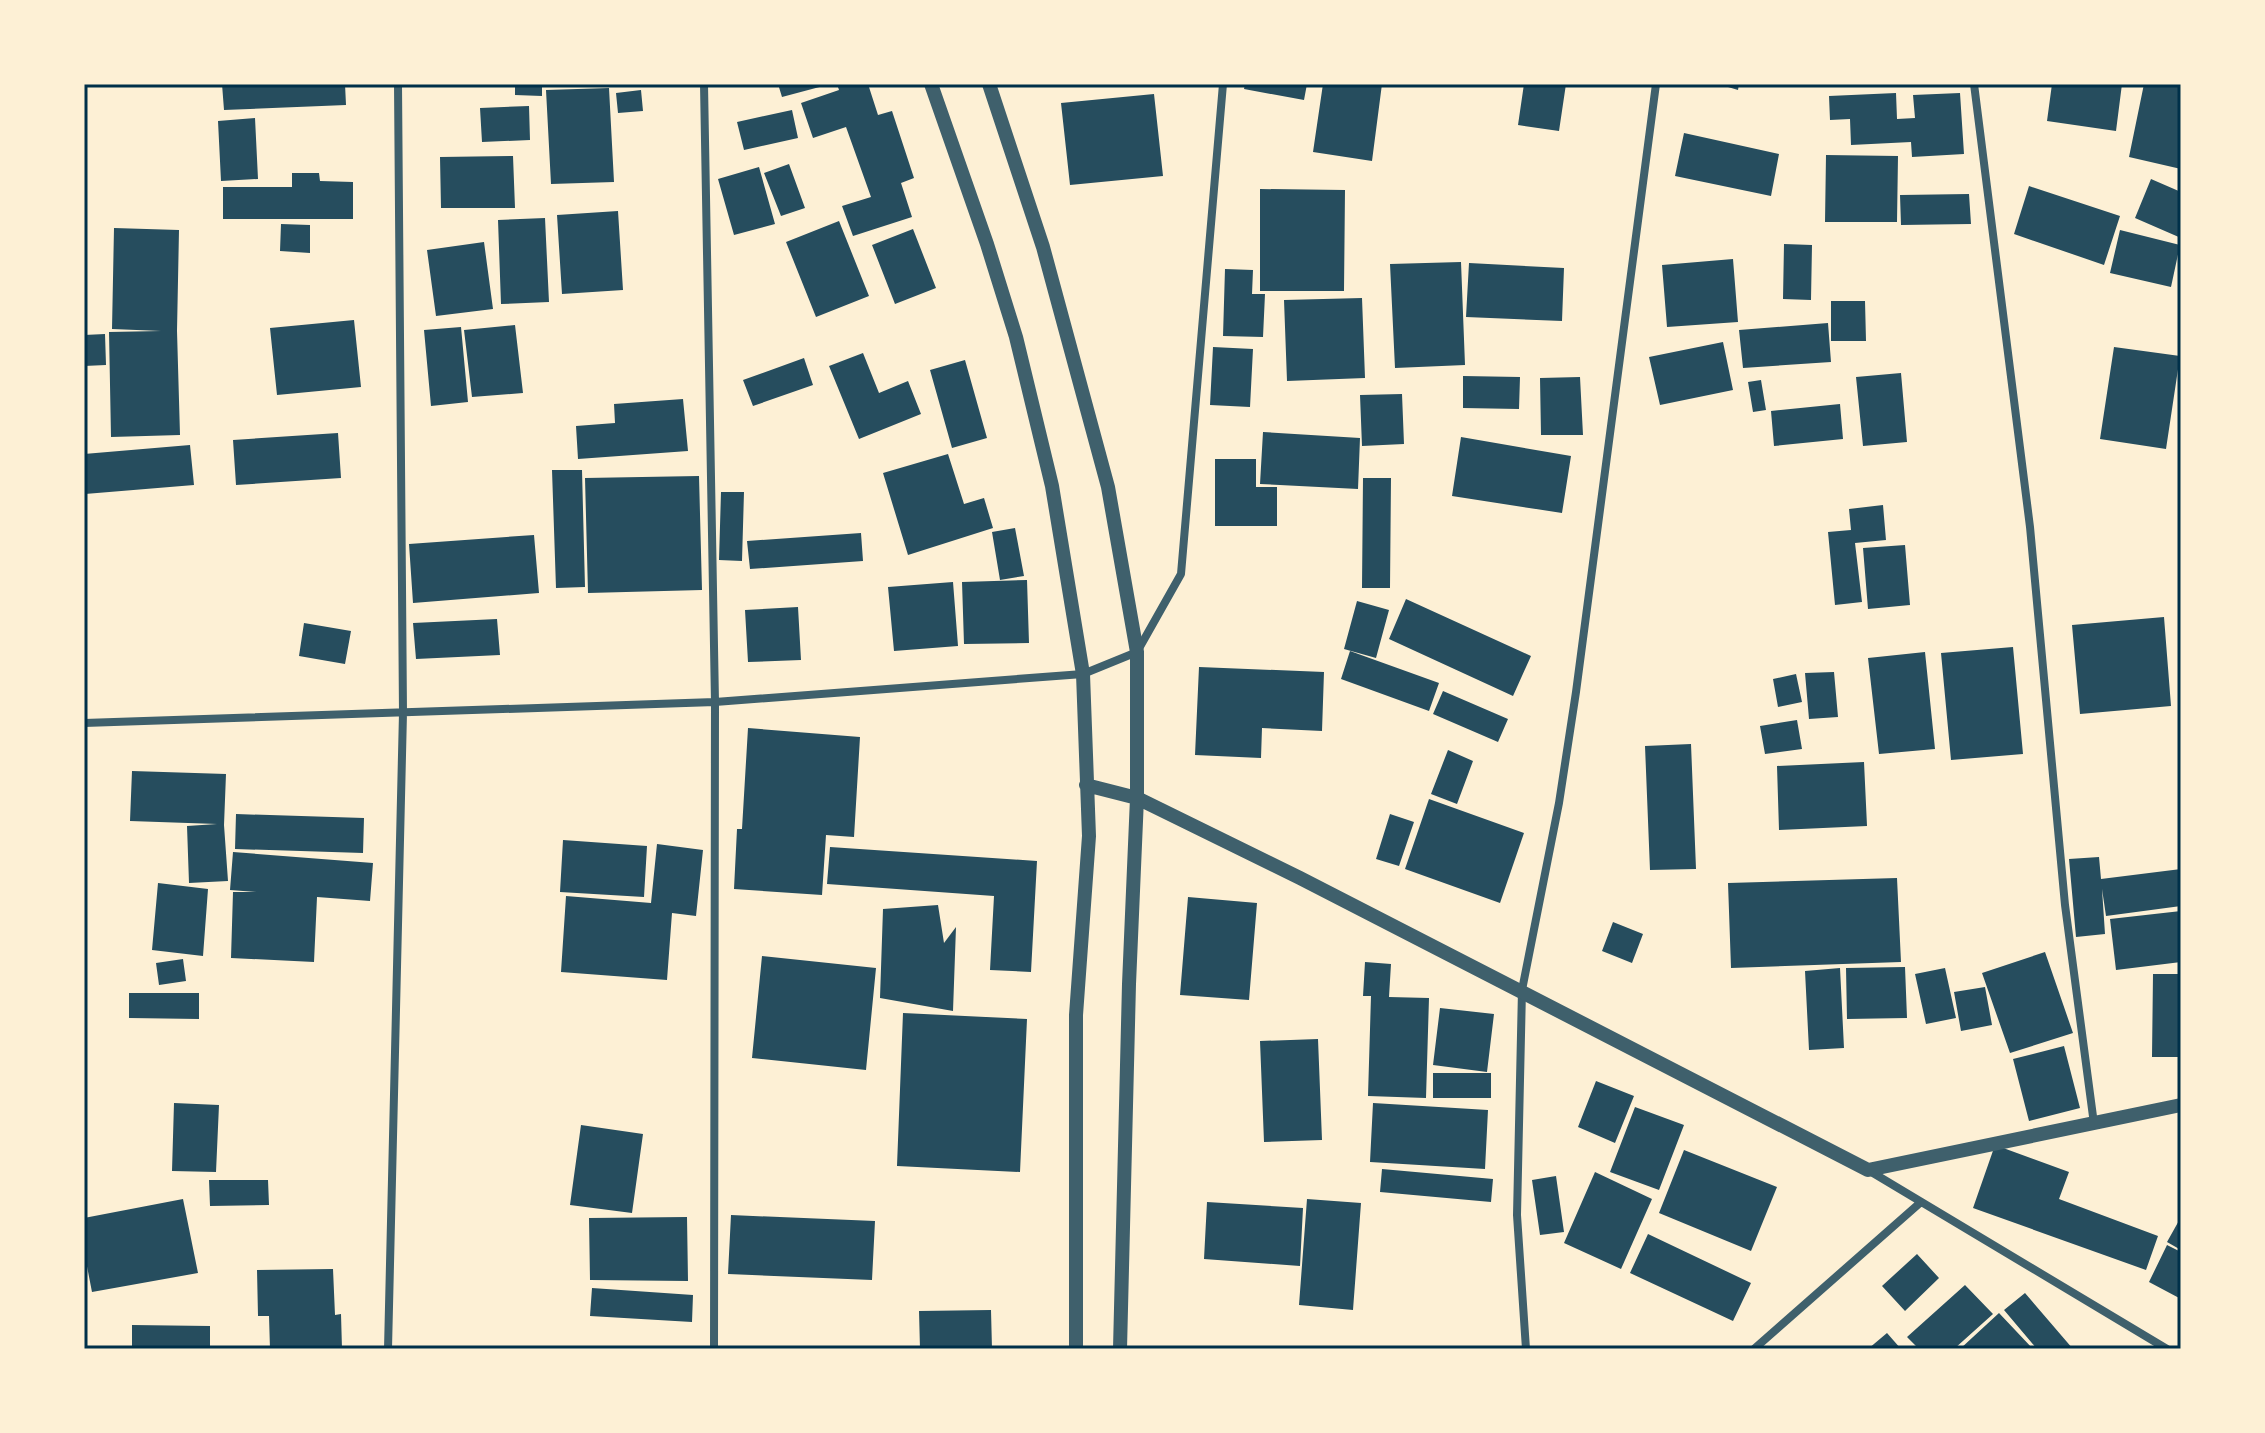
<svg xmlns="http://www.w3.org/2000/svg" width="2265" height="1433" font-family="'DM Sans',sans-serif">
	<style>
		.building { fill: #264d5e }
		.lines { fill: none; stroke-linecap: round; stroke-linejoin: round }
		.minor { stroke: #3f606c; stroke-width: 8 }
		.tertiary { stroke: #3f606c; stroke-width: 14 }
		.neatline { fill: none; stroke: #003049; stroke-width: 3 }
	</style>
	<rect width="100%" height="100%" fill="#fdf0d5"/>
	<!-- building -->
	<path class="building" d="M222 84H345L346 105 224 110Z
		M515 84H542V96L515 95Z
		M778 84H827V85L782 97Z
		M837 84H868L878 115 892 111 914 178 901 183 912 217 853 236 842 206 871 197 846 127 813 138 801 103 839 90Z
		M1245 84H1307L1304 100 1244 89Z
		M1323 84H1382L1372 161 1313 152Z
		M1524 84H1566L1559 131 1518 125Z
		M1718 84H1739L1738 90Z
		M2052 84H2122L2116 131 2047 121Z
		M2144 84H2181V169L2129 157Z
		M609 88 614 182 551 184 546 90Z
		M641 90 643 111 618 113 616 93Z
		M1896 93 1897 119 1915 118 1913 95 1960 93 1964 154 1912 157 1911 142 1851 145 1850 119 1830 120 1829 96Z
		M1154 94 1163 176 1070 185 1061 103Z
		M529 106 530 140 482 142 480 108Z
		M792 110 798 138 744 150 737 122Z
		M255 118 258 179 221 181 218 121Z
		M1684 133 1779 154 1771 196 1675 176Z
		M1826 155 1898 156 1897 222H1825Z
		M513 156 515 208H441L440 157Z
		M789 164 805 208 781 216 764 173Z
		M759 167 775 224 734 235 718 179Z
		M292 173H319L320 181 353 182V219H223V187H292Z
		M2151 179 2181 192V238L2135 218Z
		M2029 186 2120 216 2104 265 2014 234Z
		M1260 189 1345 190 1344 291H1260Z
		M1969 194 1971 224 1901 225 1900 195Z
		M618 211 623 290 562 294 557 215Z
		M545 218 549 302 501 304 498 220Z
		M839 221 869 296 816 317 786 242Z
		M281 224 310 225V253L280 251Z
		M114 228 179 230 177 331 180 435 111 437 109 332 161 331 112 329Z
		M913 229 936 288 895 304 872 245Z
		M2120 230 2180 245 2171 287 2110 273Z
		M484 242 493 309 436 316 427 250Z
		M1784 244 1812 245 1811 300 1783 299Z
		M1733 259 1738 322 1667 327 1662 265Z
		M1461 262 1465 365 1395 368 1390 264Z
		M1469 263 1564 268 1562 321 1466 317Z
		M1225 269 1253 270 1252 294H1265L1263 337 1223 336Z
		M1362 298 1365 378 1287 381 1284 300Z
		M1831 301H1865L1866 341H1831Z
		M354 320 361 387 277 395 270 328Z
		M1828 323 1831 362 1743 368 1739 330Z
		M515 325 523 393 472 397 464 330Z
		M461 327 468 402 431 406 424 330Z
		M105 334 106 365 84 366V335Z
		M1723 342 1733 390 1660 405 1649 357Z
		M1213 347 1253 349 1250 407 1210 405Z
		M2114 347 2180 356 2166 449 2100 439Z
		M863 353 879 393 908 381 921 414 859 439 829 366Z
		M804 358 813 385 753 406 743 380Z
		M965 360 987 438 952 448 930 370Z
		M1901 373 1907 442 1863 446 1856 377Z
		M1463 376 1520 377 1519 409 1463 408Z
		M1580 377 1583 435H1541L1540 378Z
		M1761 380 1766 410 1753 412 1748 382Z
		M1402 394 1404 444 1362 446 1360 395Z
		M683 399 688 451 578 459 576 426 615 423 614 404Z
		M1840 404 1843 439 1774 446 1771 411Z
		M1263 432 1360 438 1358 489 1260 484Z
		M338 433 341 478 236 485 233 440Z
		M1461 437 1571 456 1562 513 1452 496Z
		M190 445 194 485 85 494 84 454Z
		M948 454 964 504 984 498 993 528 908 555 883 473Z
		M1215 459H1256V487H1277V526H1215Z
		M552 470H582L585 587 556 588Z
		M699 476 702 590 588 593 585 478Z
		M1363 478H1391L1390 588H1362Z
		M721 492H744L742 561 719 560Z
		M1883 505 1886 540 1855 543 1862 602 1835 605 1828 532 1851 530 1849 509Z
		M1015 528 1024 576 1000 580 992 532Z
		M861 533 863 561 750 569 747 541Z
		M534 535 539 593 413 603 409 544Z
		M1905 545 1910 605 1868 609 1863 548Z
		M1027 580 1029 643 964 644 962 582Z
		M953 582 958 646 894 651 888 587Z
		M1406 599 1531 656 1513 696 1389 639Z
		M1357 601 1389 610 1376 658 1344 649Z
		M798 607 801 660 748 662 745 610Z
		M2164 617 2171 706 2080 714 2072 625Z
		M497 619 500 655 416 659 413 623Z
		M304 623 351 631 345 664 299 656Z
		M2013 647 2023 754 1951 760 1941 653Z
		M1350 651 1439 683 1429 711 1341 679Z
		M1925 652 1935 749 1879 754 1868 658Z
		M1199 667 1324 672 1322 731 1262 728 1261 758 1195 755Z
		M1834 672 1838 717 1809 719 1805 673Z
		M1796 674 1802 702 1778 707 1773 679Z
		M1443 691 1508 719 1498 742 1433 714Z
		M1797 720 1802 749 1765 754 1760 726Z
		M748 728 860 737 854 837 826 835 822 895 734 889 737 829H742Z
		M1691 744 1696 869 1650 870 1645 746Z
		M1448 750 1473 761 1457 804 1431 794Z
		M1864 762 1867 826 1779 830 1777 766Z
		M132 771 226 774 224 825 228 881 189 883 187 826 217 824 130 821Z
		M1429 799 1524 833 1500 903 1405 869Z
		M236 814 364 818 363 853 235 849Z
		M1390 814 1414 822 1399 866 1376 859Z
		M563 840 647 846 644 897 560 892Z
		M657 844 703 850 696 916 672 913 667 980 561 972 566 896 651 903Z
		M830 847 1037 861 1031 972 990 970 994 896 827 884Z
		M233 852 373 863 370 901 317 897 314 962 231 958 233 892H256L230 890Z
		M2099 857 2101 879 2181 869V906L2106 916 2102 889 2105 934 2076 937 2069 859Z
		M1897 878 1901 962 1731 968 1728 883Z
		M158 883 208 889 203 956 152 950Z
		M1188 897 1257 903 1249 1000 1180 995Z
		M938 905 944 943 956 927 953 1011 880 998 883 909Z
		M2181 911V962L2116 970 2110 919Z
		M1613 922 1643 934 1632 963 1602 951Z
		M2045 952 2073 1033 2010 1053 1982 973Z
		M762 956 876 968 866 1070 752 1058Z
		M183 959 186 981 159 985 156 963Z
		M1365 962 1391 964 1389 997 1429 998 1426 1098 1368 1096 1371 996H1363Z
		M1905 967 1907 1018 1847 1019 1846 968Z
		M1840 968 1844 1048 1809 1050 1805 971Z
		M1945 968 1956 1018 1926 1024 1915 974Z
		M2153 974H2181V1057H2152Z
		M1985 987 1992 1025 1961 1031 1954 992Z
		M129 993H199V1019L129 1018Z
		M1440 1008 1494 1014 1487 1072 1433 1065Z
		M903 1013 1027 1019 1020 1172 897 1166Z
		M1318 1039 1322 1140 1264 1142 1260 1041Z
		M2064 1046 2080 1108 2029 1121 2013 1059Z
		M1433 1073H1491V1098H1433Z
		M1596 1081 1634 1096 1615 1143 1578 1127Z
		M174 1103 219 1105 216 1172 172 1171Z
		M1373 1103 1488 1110 1485 1169 1370 1162Z
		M1635 1107 1684 1125 1659 1190 1610 1172Z
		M581 1125 643 1134 632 1213 570 1205Z
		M1995 1145 2069 1172 2059 1199 2158 1236 2146 1270 1973 1208Z
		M1684 1150 1777 1187 1751 1251 1659 1213Z
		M1382 1169 1493 1179 1491 1202 1380 1192Z
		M1595 1172 1652 1199 1621 1269 1564 1243Z
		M1556 1176 1564 1232 1540 1235 1532 1180Z
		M209 1180H268L269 1205 210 1206Z
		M183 1199 198 1273 92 1292 84 1251V1218Z
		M1307 1199 1361 1203 1353 1310 1299 1305Z
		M1207 1202 1303 1208 1300 1266 1204 1259Z
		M731 1215 875 1221 872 1280 728 1274Z
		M687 1217 688 1281 590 1280 589 1218Z
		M2181 1217V1250L2167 1242Z
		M1648 1234 1751 1283 1733 1321 1630 1273Z
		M2167 1245 2181 1252V1299L2149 1282Z
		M1917 1254 1939 1278 1905 1311 1882 1286Z
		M333 1269 335 1315 341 1314 342 1349H270L269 1316H258L257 1270Z
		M1965 1285 1993 1314 1954 1349H1919L1907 1337Z
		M592 1288 693 1295 692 1322 590 1316Z
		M2025 1293 2073 1349H2037L2004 1310Z
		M991 1310 992 1349H920L919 1311Z
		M1999 1313 2033 1349H1960Z
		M132 1325 210 1326V1349H132Z
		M1887 1333 1901 1349H1868Z"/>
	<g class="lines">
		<!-- minor -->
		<path class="minor" d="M704 84 715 702 714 1349
			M1974 84 2030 527 2065 905 2094 1124
			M84 723 715 702 1083 674 1137 652 1181 574 1223 84
			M1868 1170 2167 1349
			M388 1349 403 713 398 84
			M1526 1349 1517 1215 1522 990 1559 803 1576 692 1656 84
			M1754 1349 1921 1202"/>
		<!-- tertiary -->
		<path class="tertiary" d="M931 84 987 244 1016 337 1052 486 1083 674 1089 836 1076 1015V1349
			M989 84 1043 247 1108 487 1137 652V798L1129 984 1120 1349
			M1086 785 1137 798 1300 878 1868 1170 2181 1105"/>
	</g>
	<!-- border -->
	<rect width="2265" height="1433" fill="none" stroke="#fdf0d5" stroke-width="172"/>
	<rect x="86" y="86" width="2093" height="1261" class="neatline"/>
</svg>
